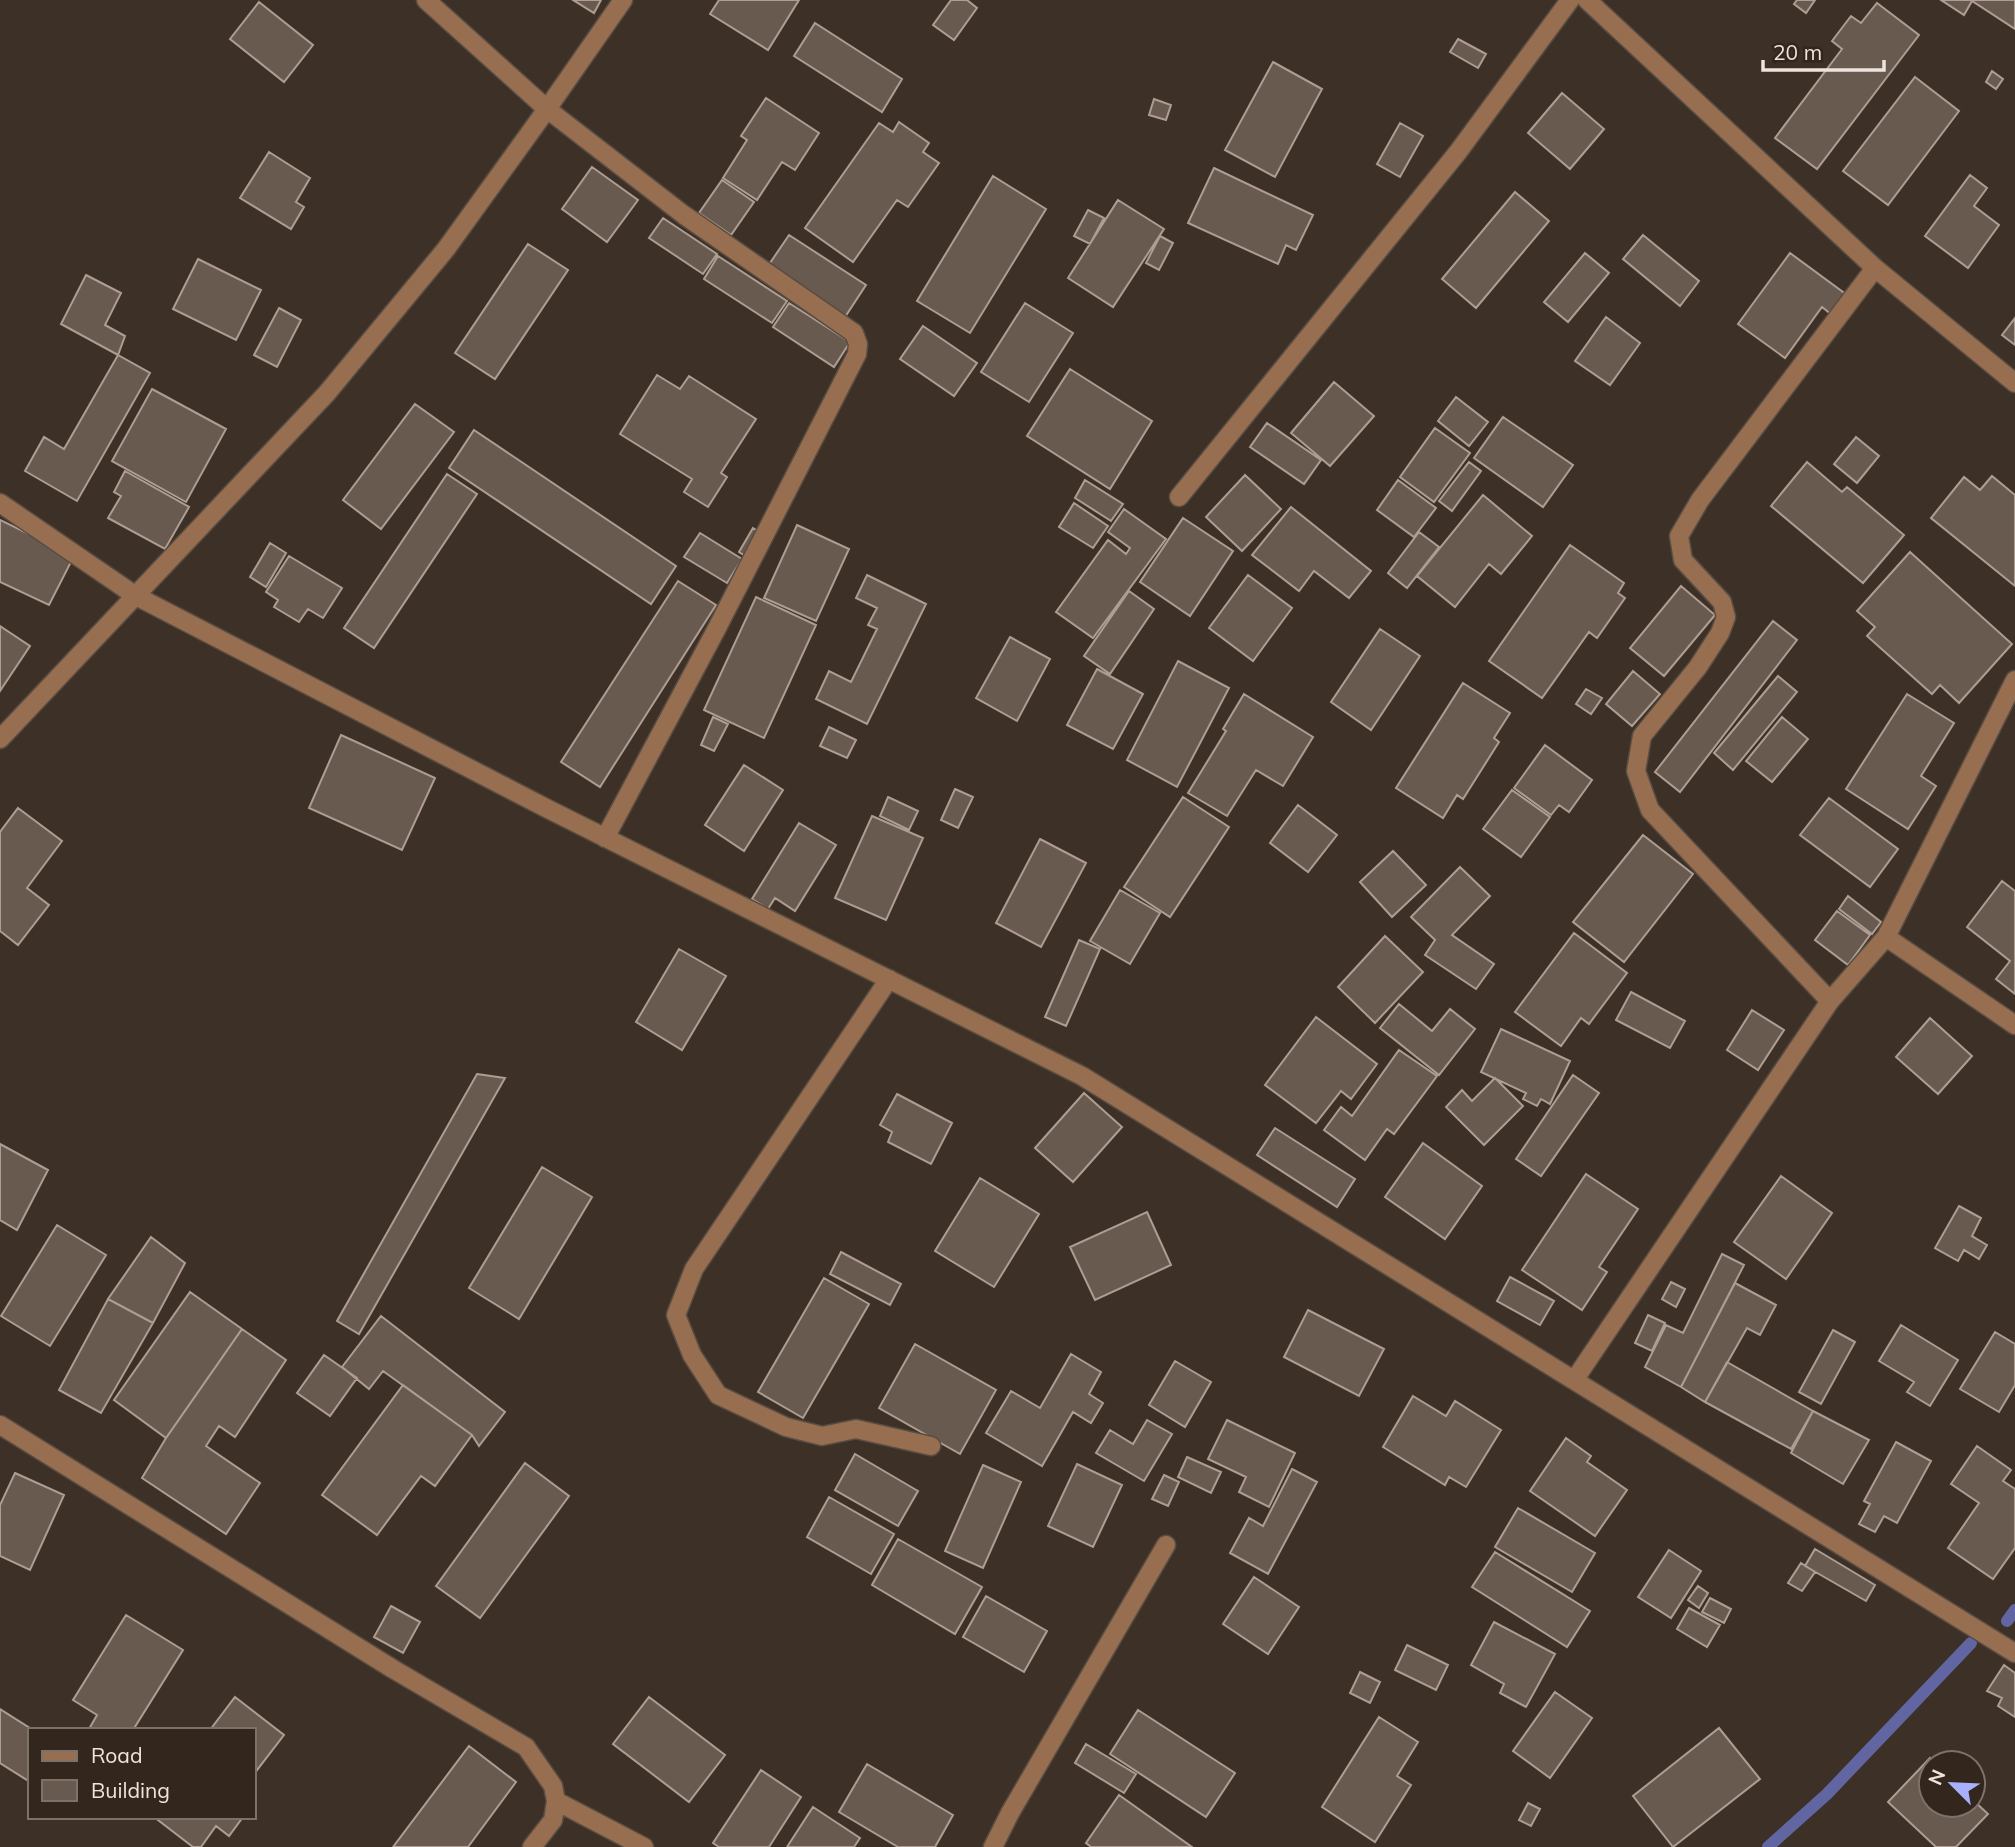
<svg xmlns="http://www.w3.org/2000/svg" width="2015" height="1847" font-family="Mulish,sans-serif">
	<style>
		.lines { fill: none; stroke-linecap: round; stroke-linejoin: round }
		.stream { stroke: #6166a2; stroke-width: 12 }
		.building { fill: #695a50; stroke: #ad9d92; stroke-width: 2 }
		.minor-casing { stroke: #594d43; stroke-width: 21 }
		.minor { stroke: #986e50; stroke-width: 18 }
	</style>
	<rect width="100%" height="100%" fill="#3d3026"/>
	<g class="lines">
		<!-- stream -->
		<path class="stream" d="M2007 1621 2015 1610
			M1768 1847 1827 1794 1971 1643"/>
	</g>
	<!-- building -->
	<path class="building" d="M573 0H601L594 13Z
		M719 0H799L768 50 710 14Z
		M951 0H967L977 8 954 40 933 25Z
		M1797 0H1815L1806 13 1794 4Z
		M1941 0H2015V29L1972 1 1964 15Z
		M259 2 313 45 284 82 230 39Z
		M1877 3 1919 35 1817 169 1775 138 1842 49 1832 41 1851 16 1861 23Z
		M815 23 902 79 882 112 794 56Z
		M1458 39 1486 54 1478 68 1450 52Z
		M1273 62 1322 89 1275 177 1225 150Z
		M1992 71 2003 79 1996 89 1986 82Z
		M1915 77 1959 111 1888 205 1843 171Z
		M1562 93 1604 129 1570 169 1528 133Z
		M766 98 819 133 795 170 782 162 757 200 723 178 747 140 741 136Z
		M1154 99 1171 105 1166 120 1149 115Z
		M899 122 929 143 923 152 939 163 908 207 897 200 853 262 805 228 879 123 893 132Z
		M1400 123 1423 136 1400 177 1377 164Z
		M269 152 310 178 296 202 304 207 291 229 240 198Z
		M592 167 638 200 607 242 562 209Z
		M1214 168 1313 215 1296 250 1286 245 1278 264 1188 223Z
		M1970 175 1987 188 1974 206 1999 225 1968 268 1925 236Z
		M993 176 1046 209 970 333 917 301Z
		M722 180 754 202 731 235 699 213Z
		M1515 192 1549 221 1476 308 1442 279Z
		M1118 200 1164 229 1113 307 1068 278Z
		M1088 210 1104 218 1090 244 1074 236Z
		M663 218 717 254 703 274 649 238Z
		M789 235 866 285 845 317 768 266Z
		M1643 235 1699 281 1680 306 1623 259Z
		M1160 236 1173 243 1159 270 1146 263Z
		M528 244 568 270 495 379 455 353Z
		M1585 253 1609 273 1568 322 1544 302Z
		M1790 253 1847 295 1832 315 1822 307 1785 358 1738 324Z
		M718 256 787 301 772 323 704 279Z
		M198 259 261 290 236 340 173 309Z
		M86 275 121 293 105 325 125 336 118 355 61 324Z
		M789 303 850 342 834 367 773 327Z
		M1025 303 1073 333 1029 402 981 372Z
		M279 308 301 320 277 367 254 355Z
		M1606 317 1640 343 1610 385 1575 361Z
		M2015 318V345L2002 335Z
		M923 326 977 363 954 396 900 359Z
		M118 355 150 373 77 501 25 471 44 437 64 449Z
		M1070 369 1152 421 1110 489 1027 436Z
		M657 375 680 389 689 376 756 419 721 473 727 477 708 507 684 492 692 479 620 434Z
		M1334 382 1374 416 1330 466 1291 433Z
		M152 389 226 429 186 502 112 461Z
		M1456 397 1488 422 1469 446 1438 421Z
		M415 404 454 432 381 529 343 500Z
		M1503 417 1573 465 1543 507 1474 458Z
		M1267 423 1321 460 1304 484 1250 447Z
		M1435 428 1470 453 1434 502 1400 477Z
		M474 430 676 566 651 604 449 468Z
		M1856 437 1879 456 1857 483 1834 464Z
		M1469 462 1481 471 1452 511 1439 501Z
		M1807 462 1842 492 1847 487 1904 535 1863 583 1771 506Z
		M125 471 189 507 165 549 108 518 121 496 114 492Z
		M447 474 477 494 374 648 344 628Z
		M1245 475 1281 509 1242 551 1206 517Z
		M1992 476 2015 495V586L1931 518 1964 477 1980 490Z
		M1085 480 1123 504 1111 521 1075 498Z
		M1398 480 1436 508 1414 537 1377 510Z
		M1483 495 1532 536 1501 574 1489 564 1455 607 1417 576Z
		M1074 503 1108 526 1093 548 1059 527Z
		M1291 507 1371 571 1349 598 1314 571 1299 591 1252 555Z
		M1124 509 1166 539 1093 638 1056 612 1108 540 1126 554 1130 548 1108 532Z
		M1183 518 1233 551 1190 616 1140 582Z
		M0 520 74 556 49 605 0 582Z
		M797 525 849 549 816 621 764 598Z
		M753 528 764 535 750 559 739 552Z
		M1419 532 1439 547 1407 588 1388 573Z
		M700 533 742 559 727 583 684 557Z
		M270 543 286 553 266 587 250 577Z
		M1570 545 1624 583 1618 593 1625 598 1597 638 1589 632 1542 698 1489 661Z
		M1910 552 2012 644 1959 703 1940 685 1932 694 1867 636 1875 627 1857 611Z
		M289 556 342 588 323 618 308 609 299 622 274 607 278 600 266 592Z
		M867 575 926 604 867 724 816 699 829 671 851 682 877 629 868 625 877 608 856 598Z
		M1248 575 1292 608 1253 661 1209 628Z
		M678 581 716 605 600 787 561 762Z
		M1681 586 1715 615 1664 676 1630 648Z
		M1129 591 1154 609 1110 674 1084 656Z
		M756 597 816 625 764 738 704 710Z
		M1773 621 1797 640 1680 792 1655 772Z
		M0 626 30 646 0 691Z
		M1380 629 1420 656 1371 730 1331 702Z
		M1010 637 1050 659 1017 721 976 698Z
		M1178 661 1229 688 1177 787 1127 760Z
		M1097 669 1143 694 1113 749 1067 725Z
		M1633 671 1660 694 1632 726 1606 704Z
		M1778 676 1797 692 1733 770 1714 753Z
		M1463 683 1510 713 1494 738 1499 742 1463 799 1457 795 1443 818 1396 788Z
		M1586 689 1602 698 1591 714 1576 704Z
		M1244 694 1313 737 1283 786 1256 770 1227 816 1188 793 1226 731 1223 729Z
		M1907 694 1954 723 1921 776 1936 786 1908 829 1846 789Z
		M713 717 728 724 714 751 701 745Z
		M1782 717 1808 739 1772 782 1746 761Z
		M829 727 856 740 847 758 820 746Z
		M341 735 435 778 402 850 309 808Z
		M1545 745 1592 780 1569 812 1559 805 1551 815 1514 788Z
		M744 765 783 790 744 851 705 825Z
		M955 789 973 797 958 828 941 820Z
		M1512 790 1550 817 1521 857 1483 829Z
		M888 797 918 811 909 830 880 816Z
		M1183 797 1229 827 1170 917 1124 887Z
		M1829 798 1898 849 1870 887 1800 835Z
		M1298 805 1337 835 1308 872 1270 843Z
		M18 808 62 841 27 888 49 905 18 945 0 931V832Z
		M872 816 923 838 886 920 835 898Z
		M799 823 836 845 795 911 775 898 768 909 752 899Z
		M1643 835 1693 874 1624 962 1573 922Z
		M1040 839 1086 863 1041 947 996 923Z
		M1393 851 1426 885 1392 917 1360 882Z
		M1460 867 1490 896 1452 935 1494 964 1476 989 1425 955 1435 940 1411 917Z
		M2002 881 2015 891V994L1996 979 2010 961 1967 927Z
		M1120 890 1160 913 1130 964 1090 941Z
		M1848 896 1881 922 1872 934 1839 909Z
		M1837 911 1870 935 1848 965 1815 940Z
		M1574 933 1627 973 1589 1024 1581 1018 1561 1046 1515 1012Z
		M1385 936 1423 972 1375 1023 1338 987Z
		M1079 940 1100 949 1066 1026 1045 1017Z
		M679 949 726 976 682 1050 636 1022Z
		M1631 992 1685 1021 1670 1048 1616 1020Z
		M1399 1004 1432 1031 1450 1009 1475 1029 1439 1075 1380 1028Z
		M1752 1010 1784 1030 1758 1070 1727 1050Z
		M1316 1017 1377 1064 1351 1099 1341 1091 1316 1123 1265 1085Z
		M1930 1018 1972 1056 1938 1094 1896 1057Z
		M1501 1029 1570 1061 1550 1104 1541 1099 1537 1106 1523 1099 1526 1093 1481 1072Z
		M1399 1050 1437 1076 1394 1134 1387 1129 1365 1160 1324 1130 1341 1107 1352 1116Z
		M477 1074 505 1078 359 1334 337 1321Z
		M1573 1075 1599 1093 1541 1176 1516 1159Z
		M1495 1078 1523 1106 1484 1145 1446 1107 1462 1090 1472 1101Z
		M1084 1093 1122 1127 1073 1182 1035 1148Z
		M897 1094 952 1123 931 1164 888 1142 892 1132 880 1125Z
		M1275 1128 1355 1179 1337 1207 1257 1155Z
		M1423 1143 1482 1186 1445 1239 1385 1197Z
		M0 1144 48 1170 17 1230 0 1220Z
		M542 1167 592 1197 519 1319 469 1288Z
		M1586 1174 1638 1209 1599 1267 1607 1272 1582 1310 1522 1270Z
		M1781 1176 1832 1213 1786 1279 1734 1242Z
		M980 1178 1039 1214 994 1287 935 1251Z
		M1959 1206 1981 1218 1972 1236 1987 1245 1979 1259 1964 1250 1958 1261 1935 1248Z
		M1147 1212 1171 1265 1095 1300 1070 1247Z
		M57 1225 106 1255 50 1346 1 1316Z
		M151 1237 185 1263 153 1323 108 1299Z
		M841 1252 901 1284 890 1305 830 1274Z
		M1722 1254 1744 1265 1681 1387 1645 1367 1666 1325 1683 1333Z
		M1510 1277 1554 1301 1540 1325 1497 1301Z
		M824 1278 869 1304 803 1418 758 1392Z
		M1671 1282 1685 1289 1676 1307 1662 1299Z
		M1735 1283 1776 1305 1760 1335 1747 1328 1705 1402 1681 1387Z
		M190 1292 242 1329 166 1438 114 1400Z
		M108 1299 153 1323 101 1413 59 1390Z
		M1308 1310 1384 1349 1359 1396 1284 1357Z
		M1648 1315 1665 1323 1652 1351 1635 1343Z
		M381 1316 505 1412 479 1446 472 1435 383 1371 369 1389 342 1367Z
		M1901 1325 1958 1360 1930 1406 1907 1392 1914 1382 1879 1361Z
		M242 1329 286 1360 235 1437 219 1426 206 1446 260 1483 226 1534 142 1478 166 1438Z
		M1833 1330 1855 1342 1821 1404 1799 1392Z
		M1995 1332 2015 1344V1385L1999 1412 1960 1389Z
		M915 1344 996 1390 960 1454 879 1408Z
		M1071 1354 1101 1372 1089 1394 1103 1403 1091 1423 1073 1412 1042 1466 986 1433 1011 1391 1040 1408Z
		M324 1355 357 1378 330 1416 297 1393Z
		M1175 1361 1211 1382 1185 1427 1149 1405Z
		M1727 1362 1813 1411 1791 1449 1705 1402Z
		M403 1385 472 1435 435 1486 421 1476 377 1535 322 1495Z
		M1413 1396 1446 1416 1455 1401 1501 1430 1466 1487 1449 1477 1445 1485 1383 1447Z
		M1813 1411 1869 1440 1843 1484 1791 1453Z
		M1147 1420 1172 1434 1144 1481 1096 1453 1110 1430 1133 1444Z
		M1227 1420 1295 1453 1269 1507 1239 1492 1246 1477 1208 1459Z
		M1566 1438 1591 1456 1587 1462 1627 1490 1595 1536 1530 1491Z
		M1896 1442 1931 1461 1897 1523 1884 1516 1875 1532 1859 1524 1870 1504 1864 1501Z
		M1977 1446 2011 1470 2003 1481 2015 1489V1548L1993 1579 1948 1548 1979 1503 1951 1484Z
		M855 1454 918 1491 898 1526 835 1490Z
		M1187 1457 1221 1472 1211 1493 1178 1477Z
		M525 1463 569 1496 480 1618 436 1586Z
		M1077 1464 1122 1485 1093 1547 1048 1526Z
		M983 1465 1021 1482 983 1568 945 1551Z
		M1292 1469 1317 1482 1268 1574 1230 1553 1249 1518 1263 1526Z
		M15 1473 64 1495 30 1570 0 1556V1505Z
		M1164 1475 1179 1482 1168 1506 1152 1499Z
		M829 1497 894 1534 871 1574 807 1537Z
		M1518 1508 1595 1553 1572 1592 1495 1547Z
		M898 1539 982 1587 955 1634 872 1585Z
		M1815 1549 1875 1585 1866 1601 1805 1566Z
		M1669 1550 1701 1571 1671 1618 1638 1597Z
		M1495 1552 1590 1611 1567 1647 1472 1587Z
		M1801 1563 1815 1572 1802 1591 1788 1583Z
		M1254 1577 1299 1607 1268 1654 1223 1624Z
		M1698 1586 1708 1593 1699 1608 1688 1600Z
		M986 1596 1047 1631 1024 1672 963 1637Z
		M1710 1598 1731 1609 1724 1623 1702 1612Z
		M391 1606 420 1622 403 1653 374 1637Z
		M1689 1608 1720 1625 1707 1647 1677 1629Z
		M126 1615 183 1650 133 1730H90L89 1729 97 1715 73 1700Z
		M1494 1622 1555 1654 1526 1707 1500 1693 1504 1684 1471 1665Z
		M1407 1645 1448 1665 1436 1690 1395 1670Z
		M2004 1665 2015 1673V1717L1998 1706 2002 1698 1987 1691Z
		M1360 1672 1380 1682 1370 1703 1350 1693Z
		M1555 1692 1592 1718 1550 1778 1513 1751Z
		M235 1697 284 1735 254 1774V1730H210Z
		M649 1697 725 1755 689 1802 613 1744Z
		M0 1709 33 1730H30V1782L0 1763Z
		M1138 1710 1235 1773 1206 1817 1110 1754Z
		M1379 1717 1418 1742 1397 1776 1411 1785 1375 1842 1322 1807Z
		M1719 1728 1760 1779 1673 1847 1633 1796Z
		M1086 1744 1136 1774 1124 1793 1075 1763Z
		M469 1746 516 1782 468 1847H393Z
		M1930 1758 1935 1763H1931V1805H1973V1800L1988 1814 1956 1847H1936L1888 1802Z
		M867 1764 953 1815 935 1847H898L839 1812Z
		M761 1770 801 1797 769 1847H719L713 1843Z
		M1119 1795 1192 1847H1091L1086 1843Z
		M1528 1803 1540 1809 1531 1826 1519 1820Z
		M813 1807 860 1838 854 1847H787Z
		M154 1817H243L229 1836 216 1826 201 1847H193Z"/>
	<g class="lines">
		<defs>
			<path id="minor" d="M426 0 547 109 684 215 854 333 858 344 857 354 716 630 605 838
				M1587 0 1875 268 2015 383
				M1179 497 1458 152 1570 0
				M0 503 136 596 548 809 1082 1076 2015 1653
				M0 739 327 393 446 249 547 109 623 0
				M1886 937 2015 1025
				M889 979 694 1269 676 1315 692 1355 718 1395 786 1427 822 1436 856 1429 931 1446
				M1830 1001 1650 810 1636 771 1642 736 1698 667 1720 633 1726 617 1722 602 1683 560 1679 536 1700 500 1875 268
				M1575 1379 1830 1001 1886 937 2015 680
				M0 1425 393 1669 526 1747 553 1786 556 1801 553 1820 532 1847
				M556 1801 644 1847
				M993 1847 1010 1813 1166 1545"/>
		</defs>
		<!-- minor casing -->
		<use href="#minor" class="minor-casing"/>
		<!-- minor -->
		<use href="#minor" class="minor"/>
	</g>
	<!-- legend -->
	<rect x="28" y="1728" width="228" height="91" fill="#32261d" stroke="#7d726a" stroke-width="2"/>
	<rect x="42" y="1751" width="35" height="10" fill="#986e50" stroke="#7d726a" stroke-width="2"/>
	<text x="91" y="1763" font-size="21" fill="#ede4de">Road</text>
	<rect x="42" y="1780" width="35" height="21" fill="#695a50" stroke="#7d726a" stroke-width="2"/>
	<text x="91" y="1798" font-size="21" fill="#ede4de">Building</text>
	<!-- north arrow -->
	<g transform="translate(1952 1784) rotate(294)"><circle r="33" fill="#32261d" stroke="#7d726a" stroke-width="2"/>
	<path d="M0-5L12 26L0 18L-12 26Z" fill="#a8b0fc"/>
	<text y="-10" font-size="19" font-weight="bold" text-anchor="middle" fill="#ede4de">N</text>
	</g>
	<!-- scale -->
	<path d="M1763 60v10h121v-10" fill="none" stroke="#ede4de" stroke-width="3.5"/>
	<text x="1773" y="60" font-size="21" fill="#ede4de" stroke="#32261d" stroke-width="5" paint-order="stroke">20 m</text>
</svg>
